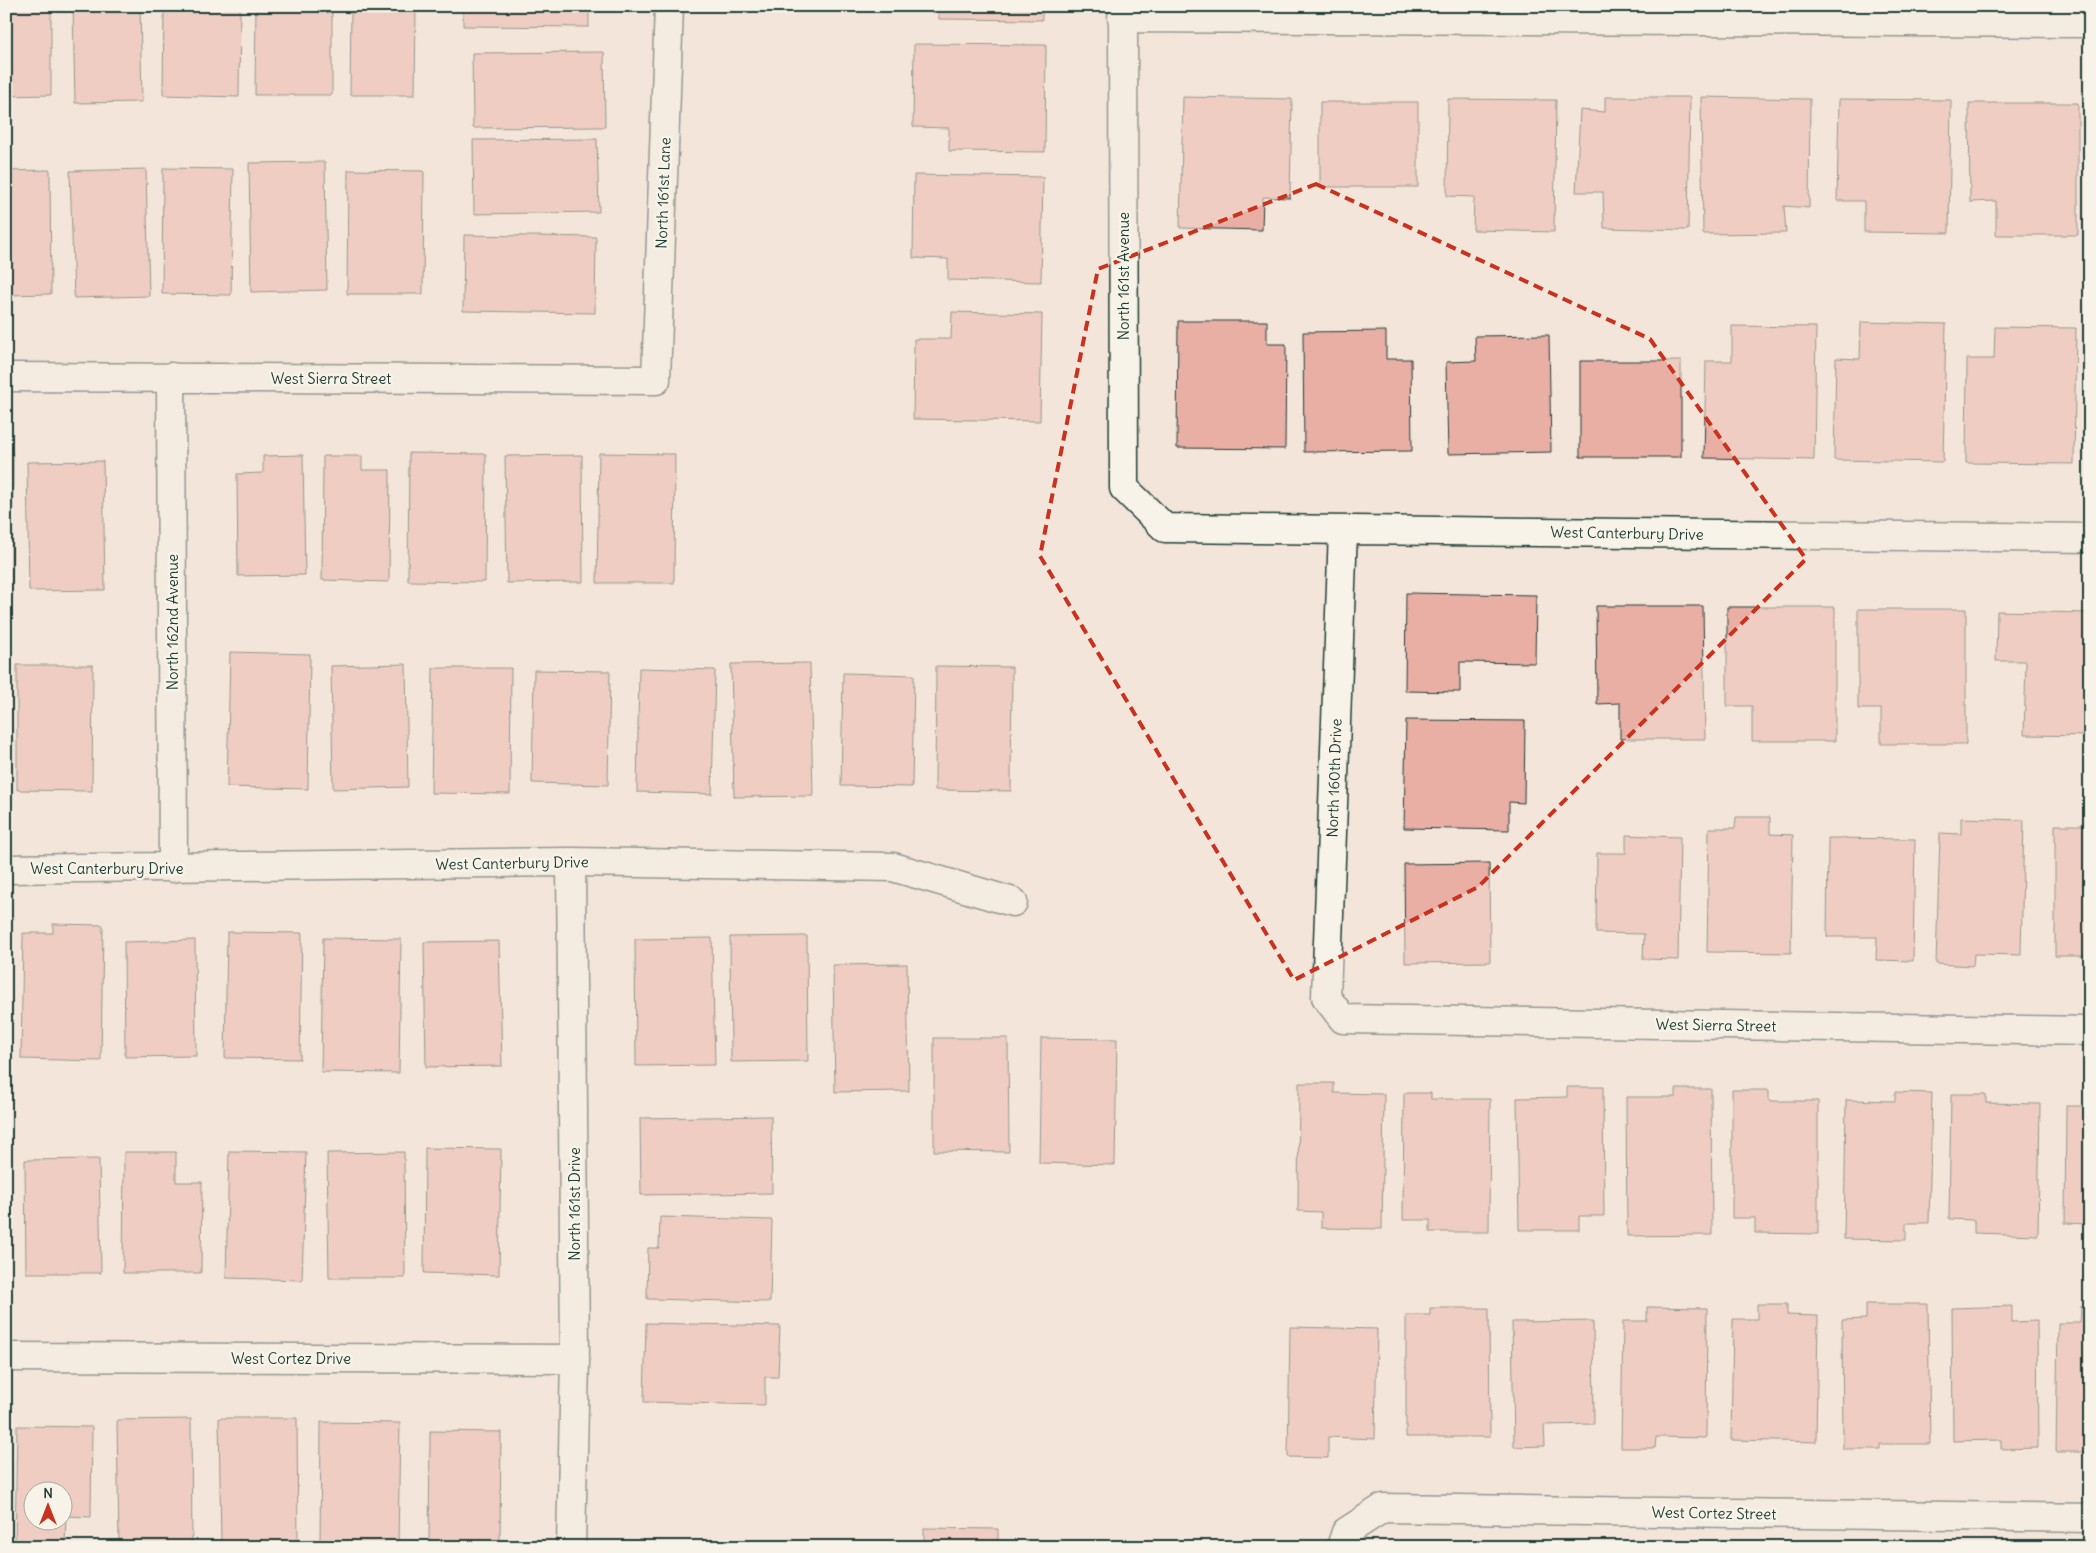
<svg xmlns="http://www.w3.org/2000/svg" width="2096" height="1553" font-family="Delius,sans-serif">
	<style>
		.building { fill: #e9afa5; stroke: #1f3d34; fill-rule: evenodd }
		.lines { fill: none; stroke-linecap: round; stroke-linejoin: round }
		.minor-casing { stroke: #1f3d34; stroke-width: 31 }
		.minor { stroke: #f7f3e8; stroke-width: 28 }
		.marked { fill: none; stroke: #c8321e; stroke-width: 4; stroke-dasharray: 10 6; stroke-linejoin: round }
		.labels { text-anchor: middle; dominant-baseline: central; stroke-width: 5; stroke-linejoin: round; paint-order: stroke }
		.street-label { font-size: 15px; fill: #1f3d34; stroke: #f7f3e8 }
	</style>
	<rect width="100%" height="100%" fill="#f4e5db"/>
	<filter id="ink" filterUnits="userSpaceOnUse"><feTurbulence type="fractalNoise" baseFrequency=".02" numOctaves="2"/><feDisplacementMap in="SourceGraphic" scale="10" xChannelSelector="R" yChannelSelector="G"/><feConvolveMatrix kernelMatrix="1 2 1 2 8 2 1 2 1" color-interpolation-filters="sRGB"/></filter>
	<g filter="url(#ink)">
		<!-- building -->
		<path class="building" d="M6 6H51V95L6 96Z
			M73 6H140L142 102 75 103Z
			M164 6H240L239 97 163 95Z
			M256 6H332V95H255Z
			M351 6H416L415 95H350Z
			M463 6H589V27L463 26Z
			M939 6H1042V20L939 19Z
			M914 44 1046 45 1045 152 949 151V128L913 127Z
			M604 52 605 127 473 128 472 53Z
			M1183 97 1292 99 1290 198 1263 197 1262 230 1180 228Z
			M1605 97H1690L1688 230 1604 228 1603 192H1576L1580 110 1605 112Z
			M1701 97 1810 99 1809 208 1784 206 1786 233 1703 234Z
			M1448 99 1556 100 1554 232 1473 230 1474 197 1447 196Z
			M1839 99 1951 100 1949 233 1864 232V201H1837Z
			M1320 102H1418V187H1320Z
			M1969 103H2078V235H1996V201L1970 202Z
			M597 139 599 212 474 214 473 140Z
			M325 162 327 290 251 292 249 163Z
			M163 168 233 169 231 295 162 294Z
			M146 169 149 296 74 298 70 171Z
			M50 170 51 294 6 295V171Z
			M348 170 424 171 423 294H347Z
			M914 175 1043 177 1041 282 948 280V259L913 258Z
			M464 235 596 237 595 313 463 311Z
			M952 312 1042 314 1040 421 913 419 914 339H951Z
			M1178 321H1267V344H1286L1285 449 1177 448Z
			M1861 322 1946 324 1943 462 1834 460 1836 358 1860 359Z
			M1732 326 1816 327 1814 460 1704 458 1706 361H1732Z
			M1995 327 2076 328 2074 464 1966 463 1967 359H1994Z
			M1386 331V359H1411L1412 451 1304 452 1303 332Z
			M1549 335 1551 452 1448 454 1446 362 1476 361 1475 336Z
			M1580 361H1681V457H1580Z
			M409 453 486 454 485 582 408 581Z
			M599 453 675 454 674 583H597Z
			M6 454H13L12 582H6Z
			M303 455 305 575 238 576 237 474 263 473V456Z
			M582 455 583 582 507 583 505 456Z
			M323 456H362V470H390L389 582 322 580Z
			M103 461 105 590 29 591 27 462Z
			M1406 593 1536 595 1535 663 1460 662V692L1405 691Z
			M1596 606H1703L1705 739H1620V703L1597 704Z
			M1727 607H1835V741H1752V706H1727Z
			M1858 609H1966V744H1881V709H1858Z
			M1997 611 2090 613V736L2024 735 2026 661H1996Z
			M230 652 310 654 308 789 227 787Z
			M810 663 813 796 734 797 731 664Z
			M406 664 408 787 333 789 331 666Z
			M17 665H93L92 791 17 790Z
			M936 666 1012 667 1011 791 935 790Z
			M433 668H511L510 794 431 793Z
			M639 668 715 670 712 794 637 792Z
			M534 670 610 671 608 785 532 783Z
			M843 673 914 675 912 787 841 786Z
			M1406 720 1525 721 1524 803 1509 802V830L1404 828Z
			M1736 817H1770V834L1793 835 1791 953 1707 952 1709 828H1735Z
			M1961 818 2024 820 2021 955 1974 954 1973 966 1936 964 1940 833 1961 834Z
			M2055 825H2090V956H2055Z
			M1626 835 1680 837 1678 960 1643 959 1644 934 1596 933 1597 853H1626Z
			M1828 838 1915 839 1913 961 1876 960 1877 937H1827Z
			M1489 863 1490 962 1405 963 1404 864Z
			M53 924 103 925 101 1061 21 1059 23 933H53Z
			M227 932 302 933 300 1059 225 1058Z
			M807 936 808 1061 731 1062 730 937Z
			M323 938 401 939 399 1073 321 1072Z
			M712 938 715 1065 636 1066 635 939Z
			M195 940 196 1056 125 1057 124 942Z
			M499 941 502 1066 426 1067 424 942Z
			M907 964 909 1091 835 1092 833 965Z
			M934 1038H1008L1009 1152 934 1151Z
			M1041 1038 1117 1039 1115 1165 1039 1163Z
			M1299 1083H1334V1093L1384 1094 1382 1229 1321 1228V1212L1298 1211Z
			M1567 1087H1603L1604 1216H1579V1230H1519L1517 1098 1567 1097Z
			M1676 1089H1711L1712 1235 1627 1236 1626 1097H1676Z
			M1732 1090H1769V1101H1818V1234L1755 1233V1218H1732Z
			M1895 1092 1932 1093 1929 1223H1906V1240L1844 1239 1846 1100 1895 1101Z
			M1404 1093H1431V1099H1490L1489 1232H1430V1220H1403Z
			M1951 1094H1986V1103L2040 1104 2038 1235 1974 1233V1220L1949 1219Z
			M2066 1106H2090V1239L2089 1224 2065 1223Z
			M771 1116 772 1193 641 1195 640 1118Z
			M425 1148 501 1149 499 1275 424 1273Z
			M229 1151 306 1152 302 1280 226 1278Z
			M124 1152H176V1182H202L201 1273H123Z
			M404 1152 405 1278H329L327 1153Z
			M99 1159 101 1273H26L25 1160Z
			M660 1217 772 1220 770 1302 647 1299 648 1248H659Z
			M1757 1304H1787V1315L1818 1316 1816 1442 1731 1440 1733 1319H1757Z
			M1866 1304H1928L1930 1444H1880V1449H1843L1842 1320 1866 1319Z
			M2012 1306V1322L2037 1321 2038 1448 2001 1449V1440L1953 1441 1952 1308Z
			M2081 1306H2090V1452H2056L2058 1323H2080Z
			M1647 1307 1707 1308 1706 1438 1656 1437 1655 1448H1621L1623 1321H1647Z
			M1430 1308H1489L1490 1437H1406V1315H1430Z
			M1593 1321 1594 1424 1544 1425 1545 1446 1514 1447 1512 1322Z
			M646 1323 780 1326 778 1377H765V1405L644 1402Z
			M1290 1327 1377 1329 1375 1439 1328 1437V1458L1288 1457Z
			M219 1418H297L298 1547H221Z
			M191 1419 192 1544H119L117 1420Z
			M321 1422 400 1423 398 1546 320 1547Z
			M17 1426 92 1427 91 1517 66 1516 65 1546H15ZM32 1490H62V1520H32Z
			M430 1431 501 1432 500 1547H429Z
			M924 1528 998 1529V1547H924Z"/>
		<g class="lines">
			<defs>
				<path id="minor" d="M1123 6 1124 488 1165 528 2090 538
					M1122 18 2090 23
					M6 377 656 380 669 6
					M171 377 173 868
					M1343 530 1326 997 1343 1019 2090 1031
					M571 862 575 1359 571 1547
					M6 869 571 862 893 867 1013 902
					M6 1357 575 1359
					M1341 1547 1346 1532 1383 1508 2090 1518"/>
			</defs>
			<!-- minor casing -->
			<use href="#minor" class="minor-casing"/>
			<!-- minor -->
			<use href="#minor" class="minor"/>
		</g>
	</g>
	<!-- marked area -->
	<path d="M0 0H2096V1553H0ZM1316 184 1650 339 1806 559 1478 887 1294 980 1040 556 1098 269Z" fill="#f4e5db" fill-opacity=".55" fill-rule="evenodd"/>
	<path class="marked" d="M1316 184 1650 339 1806 559 1478 887 1294 980 1040 556 1098 269Z"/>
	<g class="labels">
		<!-- street labels -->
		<g class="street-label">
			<text transform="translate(663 193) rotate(-88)">North 161st Lane</text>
			<text transform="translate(1123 276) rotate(-90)">North 161st Avenue</text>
			<text x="331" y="378">West Sierra Street</text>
			<text transform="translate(1627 533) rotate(1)">West Canterbury Drive</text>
			<text transform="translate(172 622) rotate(-90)">North 162nd Avenue</text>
			<text transform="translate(1334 778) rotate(-88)">North 160th Drive</text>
			<text transform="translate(512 863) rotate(-1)">West Canterbury Drive</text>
			<text x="107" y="868">West Canterbury Drive</text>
			<text transform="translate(1716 1025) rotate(1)">West Sierra Street</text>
			<text transform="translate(574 1204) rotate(-90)">North 161st Drive</text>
			<text x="291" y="1358">West Cortez Drive</text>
			<text transform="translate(1714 1513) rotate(1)">West Cortez Street</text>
		</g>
	</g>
	<!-- margin -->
	<rect width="2096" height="1553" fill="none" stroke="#f7f3e8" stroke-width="25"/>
	<rect x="12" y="12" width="2071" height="1528" fill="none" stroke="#1f3d34" stroke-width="2" filter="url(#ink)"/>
	<!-- north arrow -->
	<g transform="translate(48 1506)"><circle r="24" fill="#f7f3e8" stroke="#a1aaa0"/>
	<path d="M0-4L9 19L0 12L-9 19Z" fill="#c8321e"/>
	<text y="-8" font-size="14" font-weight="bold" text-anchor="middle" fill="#1f3d34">N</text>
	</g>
</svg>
